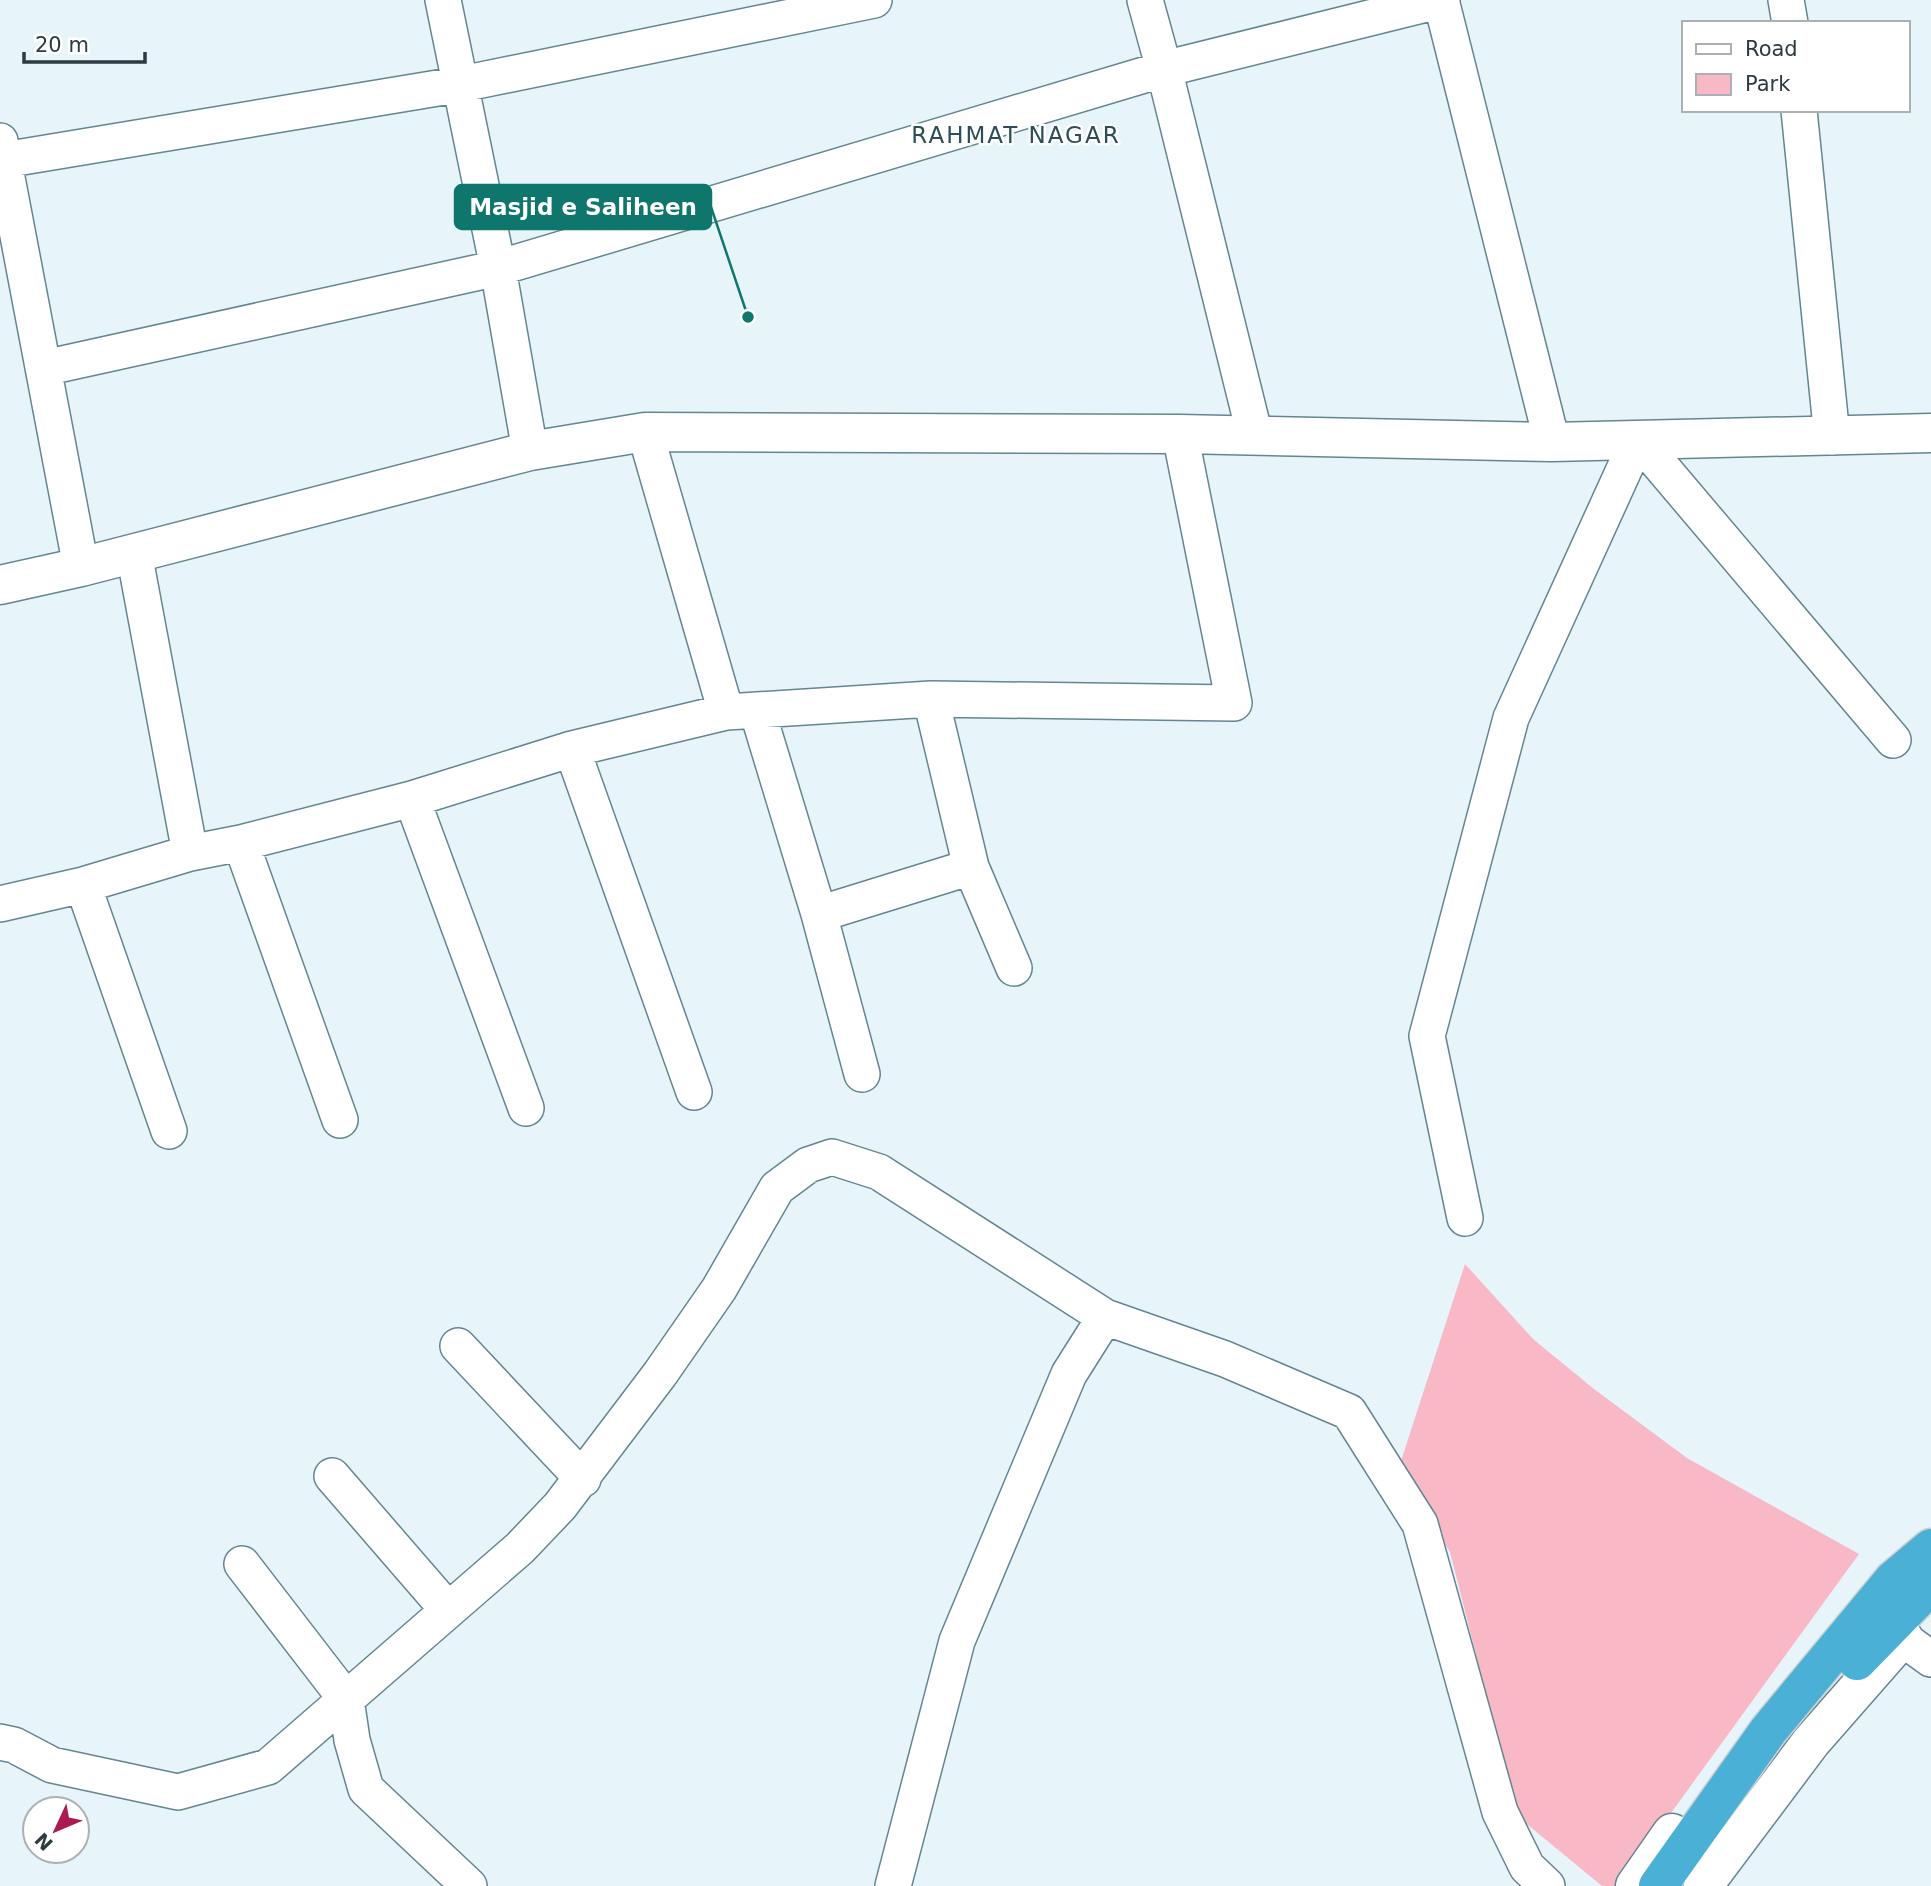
<svg xmlns="http://www.w3.org/2000/svg" width="1931" height="1886" font-family="'DejaVu Sans',sans-serif">
	<style>
		.green { fill: #f9b8c5 }
		.lines { fill: none; stroke-linecap: round; stroke-linejoin: round }
		.street-casing { stroke: #648592; stroke-width: 38 }
		.secondary-casing { stroke: #648592; stroke-width: 41 }
		.highway-casing { stroke: #cdd0d1; stroke-width: 41 }
		.street { stroke: #fff; stroke-width: 35 }
		.secondary { stroke: #fff; stroke-width: 38 }
		.highway { stroke: #4ab0d5; stroke-width: 38 }
		.labels { text-anchor: middle; dominant-baseline: central; stroke-width: 5; stroke-linejoin: round; paint-order: stroke }
		.neighbourhood-label { font-size: 23px; letter-spacing: 2px; fill: #2d4d59; stroke: #fff }
		.leader { fill: none; stroke: #0f766e; stroke-width: 2.5 }
		.callout-dot { fill: #0f766e; stroke: #fff; stroke-width: 2.5 }
		.callout { fill: #0f766e; stroke: #0f766e; stroke-width: 2.5 }
		.callout-label { font-size: 23px; text-anchor: middle; font-weight: bold; fill: #fff }
	</style>
	<rect width="100%" height="100%" fill="#e7f5fb"/>
	<!-- green -->
	<path class="green" d="M1465 1264 1533 1339 1594 1389 1687 1458 1859 1554 1618 1886H1602L1517 1816 1450 1552 1399 1467Z"/>
	<g class="lines">
		<defs>
			<path id="street" d="M443 0 498 268 530 451
				M1145 0 1164 69 1255 436
				M1441 0 1552 442
				M1786 0 1790 23
				M1799 110 1832 437
				M0 141 81 567
				M4 160 462 84 874 0
				M44 368 498 268 1164 69 1442 0
				M645 432 726 712
				M134 553 190 853
				M931 699 971 867 1014 968
				M757 710 819 914 862 1074
				M572 749 694 1092
				M412 799 526 1108
				M241 843 340 1120
				M83 885 169 1131
				M0 904 83 885 190 853 241 843 412 799 572 749 726 712 931 699 1234 703 1180 434
				M819 914 971 867
				M1465 1218 1427 1036 1511 718 1638 439 1893 740
				M458 1346 583 1479
				M332 1476 448 1610
				M242 1564 346 1699 352 1740 366 1789 469 1886
				M1902 1638 1931 1659
				M0 1742 14 1745 52 1765 178 1792 268 1767 520 1548 560 1506 660 1374 719 1289 777 1188 808 1165 832 1157 879 1172 1105 1317
				M893 1886 957 1641 1069 1374 1105 1317 1225 1359 1349 1412 1420 1524 1500 1812 1527 1867 1547 1886"/>
			<path id="secondary" d="M0 585 81 567 530 451 645 432 1180 434 1552 442 1931 433
				M1635 1886 1672 1833
				M1703 1886 1811 1742 1903 1637"/>
			<path id="highway" d="M1857 1661 1931 1585
				M1658 1886 1768 1731 1893 1580 1931 1548"/>
		</defs>
		<!-- street casing -->
		<use href="#street" class="street-casing"/>
		<!-- secondary casing -->
		<use href="#secondary" class="secondary-casing"/>
		<!-- highway casing -->
		<use href="#highway" class="highway-casing"/>
		<!-- street -->
		<use href="#street" class="street"/>
		<!-- secondary -->
		<use href="#secondary" class="secondary"/>
		<!-- highway -->
		<use href="#highway" class="highway"/>
	</g>
	<g class="labels">
		<!-- neighbourhood labels -->
		<g class="neighbourhood-label">
			<text x="1016" y="135">RAHMAT NAGAR</text>
		</g>
	</g>
	<!-- callouts -->
	<path class="leader" d="M748 317L711 207"/>
	<circle class="callout-dot" cx="748" cy="317" r="7"/>
	<rect class="callout" x="455" y="185" width="256" height="44" rx="7"/>
	<g class="callout-label">
		<text x="583" y="215">Masjid e Saliheen</text>
	</g>
	<!-- legend -->
	<rect x="1682" y="21" width="228" height="91" fill="#ffffff" stroke="#abb1b3" stroke-width="2"/>
	<rect x="1696" y="44" width="35" height="10" fill="#ffffff" stroke="#abb1b3" stroke-width="2"/>
	<text x="1745" y="56" font-size="21" fill="#2d3b41">Road</text>
	<rect x="1696" y="74" width="35" height="21" fill="#f9b8c5" stroke="#abb1b3" stroke-width="2"/>
	<text x="1745" y="91" font-size="21" fill="#2d3b41">Park</text>
	<!-- north arrow -->
	<g transform="translate(56 1830) rotate(226)"><circle r="33" fill="#ffffff" stroke="#abb1b3" stroke-width="2"/>
	<path d="M0-5L12 26L0 18L-12 26Z" fill="#ab1a51"/>
	<text y="-10" font-size="19" font-weight="bold" text-anchor="middle" fill="#2d3b41">N</text>
	</g>
	<!-- scale -->
	<path d="M24 52v10h121v-10" fill="none" stroke="#2d3b41" stroke-width="3.5"/>
	<text x="35" y="52" font-size="21" fill="#2d3b41" stroke="#ffffff" stroke-width="5" paint-order="stroke">20 m</text>
</svg>
